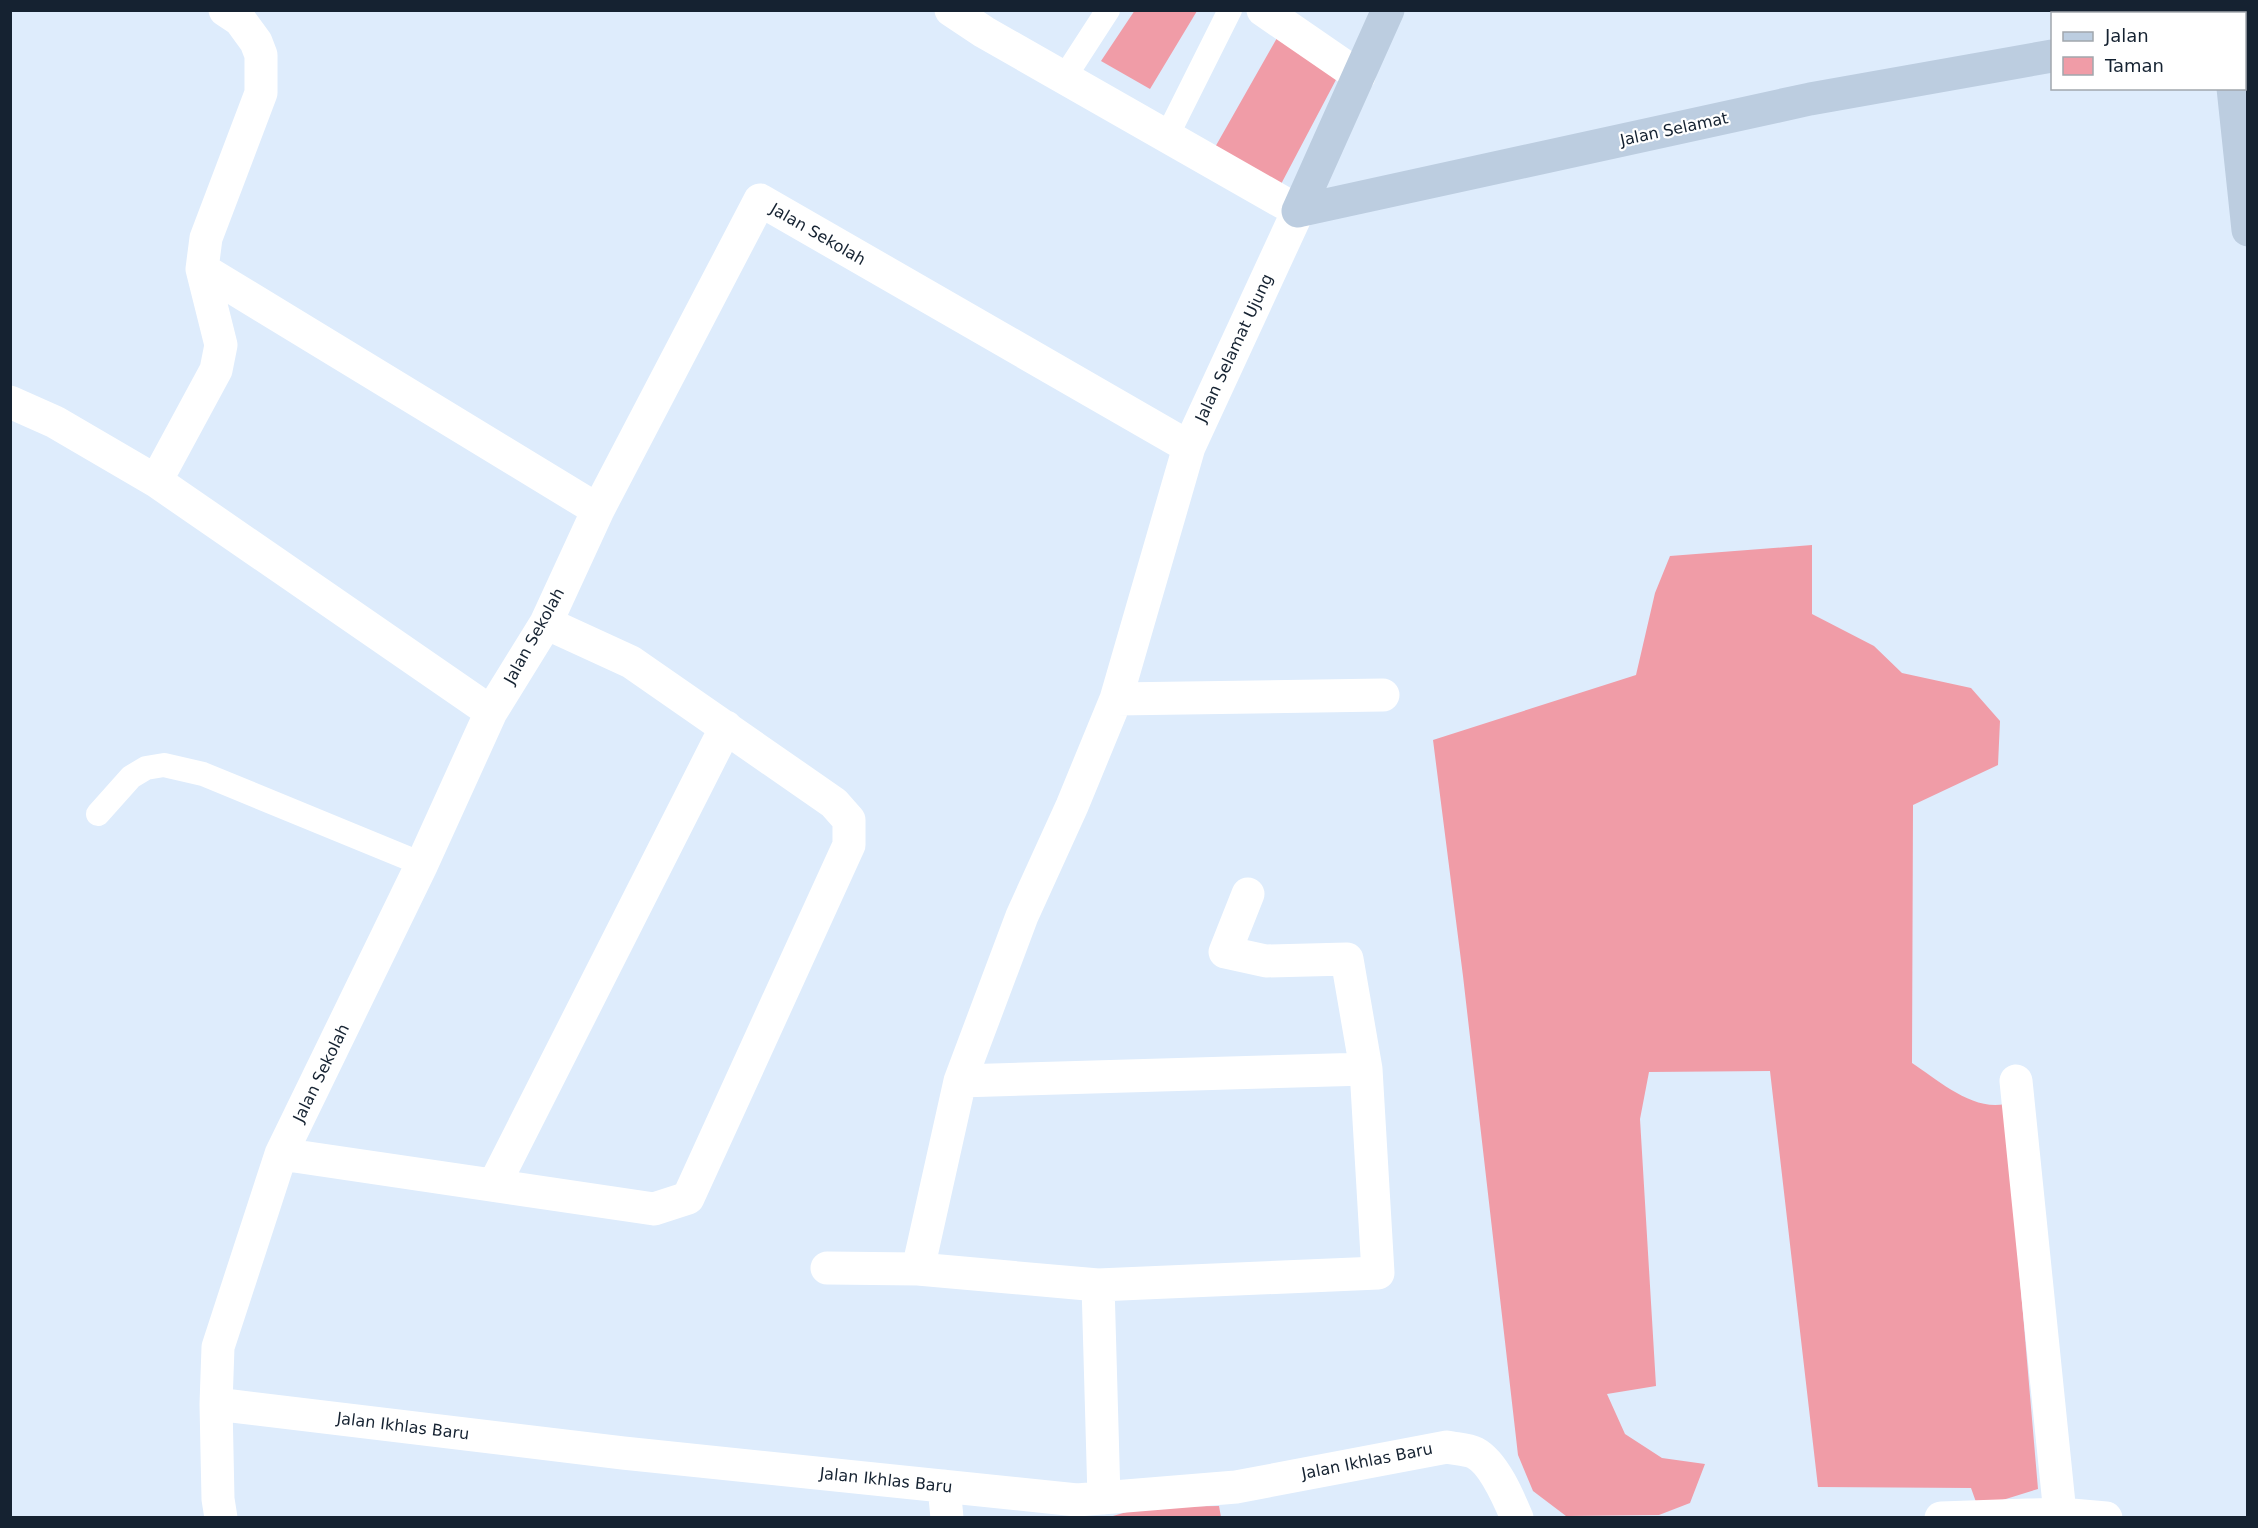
<svg xmlns="http://www.w3.org/2000/svg" width="2258" height="1528" font-family="'DejaVu Sans',sans-serif">
	<style>
		.green { fill: #f09ca7 }
		.lines { fill: none; stroke-linecap: round; stroke-linejoin: round }
		.lane { stroke: #fff; stroke-width: 24 }
		.street { stroke: #fff; stroke-width: 33 }
		.secondary { stroke: #bccde0; stroke-width: 33 }
		.labels { text-anchor: middle; dominant-baseline: central; stroke-width: 4.5; stroke-linejoin: round; paint-order: stroke }
		.street-label { font-size: 16px; fill: #152231; stroke: #fff }
	</style>
	<rect width="100%" height="100%" fill="#deecfc"/>
	<!-- green -->
	<path class="green" d="M1135 10 1197 11 1150 89 1101 61Z
		M1277 38 1338 76 1280 186 1214 149Z
		M1812 545V614L1874 646 1902 673 1971 688 2000 721 1998 765 1913 805 1912 1063C1938 1080 1972 1111 2005 1104L2038 1489 1993 1503 1976 1502 1971 1488 1818 1487 1770 1071 1649 1072 1640 1119 1656 1386 1607 1394 1625 1434 1662 1458 1705 1464 1690 1503 1659 1515 1566 1516 1533 1491 1518 1455 1463 976 1433 740 1636 675 1655 593 1670 556Z
		M1219 1506 1221 1517 1106 1518 1144 1507Z"/>
	<g class="lines">
		<!-- lane -->
		<path class="lane" d="M1064 78 1108 10
			M1167 136 1230 10
			M98 814 131 777 146 768 164 765 203 774 422 864"/>
		<!-- street -->
		<path class="street" d="M1263 10 1359 76
			M202 269 598 510
			M10 402 55 422 156 481 491 712
			M156 481 216 370 221 345 202 269 206 238 261 93V55L256 42 240 20 225 10
			M1116 699 1383 695
			M1248 894 1225 952 1266 961 1347 959 1366 1069
			M2016 1081 2060 1514
			M281 1154 654 1209 688 1198 849 845V820L834 803 631 662 546 623
			M494 1185 726 727
			M827 1268 918 1269 1098 1285 1378 1273 1366 1069 960 1081
			M918 1269 960 1081 1022 916 1072 806 1116 699 1189 447 1298 211 984 32 951 10
			M1098 1285 1104 1498
			M216 1404 623 1453 1077 1500 1236 1487 1447 1447C1455 1449 1467 1449 1475 1453 1494 1463 1509 1499 1517 1518
			M944 1486 947 1518
			M221 1518 218 1499 216 1404 218 1347 281 1154 422 864 491 712 546 623 598 510 760 200 1189 447
			M1941 1518 2060 1514 2106 1518"/>
		<!-- secondary -->
		<path class="secondary" d="M2244 20H2248
			M2233 88 2248 230
			M1298 211 1810 99 2052 56
			M1298 211 1388 10"/>
	</g>
	<g class="labels">
		<!-- street labels -->
		<g class="street-label">
			<text transform="translate(1674 129) rotate(-12)">Jalan Selamat</text>
			<text transform="translate(818 234) rotate(30)">Jalan Sekolah</text>
			<text transform="translate(1234 348) rotate(-65)">Jalan Selamat Ujung</text>
			<text transform="translate(534 636) rotate(-61)">Jalan Sekolah</text>
			<text transform="translate(321 1073) rotate(-64)">Jalan Sekolah</text>
			<text transform="translate(403 1426) rotate(7)">Jalan Ikhlas Baru</text>
			<text transform="translate(1367 1461) rotate(-11)">Jalan Ikhlas Baru</text>
			<text transform="translate(886 1480) rotate(6)">Jalan Ikhlas Baru</text>
		</g>
	</g>
	<!-- border -->
	<rect width="2258" height="1528" fill="none" stroke="#152231" stroke-width="24"/>
	<!-- legend -->
	<rect x="2051" y="12" width="195" height="78" fill="#ffffff" stroke="#a1a7ad" stroke-width="1.5"/>
	<rect x="2063" y="32" width="30" height="9" fill="#bccde0" stroke="#a1a7ad" stroke-width="1.5"/>
	<text x="2105" y="42" font-size="18" fill="#152231">Jalan</text>
	<rect x="2063" y="57" width="30" height="18" fill="#f09ca7" stroke="#a1a7ad" stroke-width="1.5"/>
	<text x="2105" y="72" font-size="18" fill="#152231">Taman</text>
</svg>
